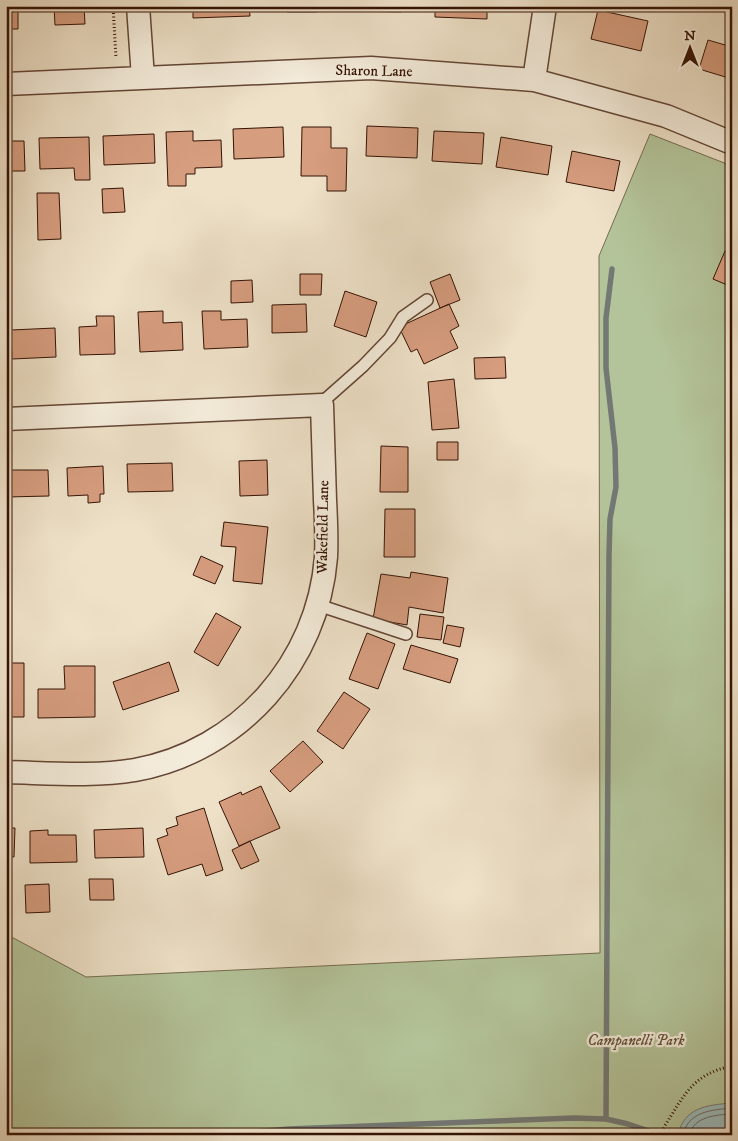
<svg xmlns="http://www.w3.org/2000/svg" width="738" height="1141" font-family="'IM FELL DW Pica',serif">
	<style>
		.green { fill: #b4c49a; stroke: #746c4f }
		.water { fill: #9cbcbe; stroke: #737874 }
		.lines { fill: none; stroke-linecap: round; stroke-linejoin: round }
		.shore { stroke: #686861; stroke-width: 1 }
		.stream { stroke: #737874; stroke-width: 5.5 }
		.building { fill: #d69d7f; stroke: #351304 }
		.service-casing { stroke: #634635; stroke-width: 14 }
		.minor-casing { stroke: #634635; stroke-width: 25 }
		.path { stroke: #351304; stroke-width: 3; stroke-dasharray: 1 2.5; stroke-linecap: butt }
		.service { stroke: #f4ecdb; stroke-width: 11 }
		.minor { stroke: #f4ecdb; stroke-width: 22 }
		.labels { text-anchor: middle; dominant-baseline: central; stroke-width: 4.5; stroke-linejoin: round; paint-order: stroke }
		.street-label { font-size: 15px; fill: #351304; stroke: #f4ecdb }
		.park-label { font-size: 15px; font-style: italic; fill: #615138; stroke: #f4ecdb }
	</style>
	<rect width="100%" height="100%" fill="#eee1c8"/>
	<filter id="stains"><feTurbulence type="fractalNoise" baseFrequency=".004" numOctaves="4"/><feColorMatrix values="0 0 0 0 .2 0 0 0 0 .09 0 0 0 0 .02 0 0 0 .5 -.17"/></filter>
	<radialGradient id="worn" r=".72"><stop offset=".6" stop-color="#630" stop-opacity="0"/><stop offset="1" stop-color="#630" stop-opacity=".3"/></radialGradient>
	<!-- green -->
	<path class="green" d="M650 134 732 166V1135H6V934L86 977 600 953 599 256Z"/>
	<!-- water -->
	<path class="water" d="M732 1103V1135H678C684 1107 708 1105 732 1103Z"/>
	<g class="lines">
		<!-- shore -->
		<path class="shore" d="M683 1135C688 1111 712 1110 732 1108
			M689 1135C694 1116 716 1115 732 1114"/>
		<!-- stream -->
		<path class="stream" d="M606 1119 609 555 610 519 616 487 615 448 606 368V318L612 269
			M217 1135 289 1129 574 1118 606 1119 628 1124 661 1135"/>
	</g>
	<!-- building -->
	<path class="building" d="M6 6H18V29H6Z
		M54 6H84L85 24 55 25Z
		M193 6H249L250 16 193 18Z
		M287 6H317V12H287Z
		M351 6H401V12L351 11Z
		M435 6H487V19L435 17Z
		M598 10 648 21 641 51 591 39Z
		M708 40 732 47V79L699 69Z
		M367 126 418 128 417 158 366 156Z
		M283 127 284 157 234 159 233 129Z
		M302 127H331V148H347L346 191H327V176H301Z
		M193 131V141L221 140 222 167 195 168V174H186V186H168L166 132Z
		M434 131 484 133 482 164 432 161Z
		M154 134 155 163 104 165 103 136Z
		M89 137 90 180H75L74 168 40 169 39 138Z
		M501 137 552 146 548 175 496 167Z
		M6 141H24L25 171H6Z
		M572 151 620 161 614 191 566 182Z
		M123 188 125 212 103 213 102 189Z
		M37 193H59L61 239 38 240Z
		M725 251 732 253V287L713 279Z
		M300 274H322L321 295H300Z
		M450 274 460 300 440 308 430 282Z
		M252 280 253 302 231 303V281Z
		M345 291 377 302 366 337 334 326Z
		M306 304 307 332 272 333V305Z
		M449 304 459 326 450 331 458 348 424 364 417 349 411 352 399 327Z
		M163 311V323L182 322 183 350 140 352 138 312Z
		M202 311H221V320L247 319 248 347 204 349Z
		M96 316H114L115 354 80 355 79 327 97 326Z
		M55 328 56 357 12 359 11 330Z
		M505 357 506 378 475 379 474 358Z
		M454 379 459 428 432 430 428 382Z
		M437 442H458V460H437Z
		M381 446 408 447V492H380Z
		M267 460 268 495 240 496 239 461Z
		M172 463 173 491 128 492 127 464Z
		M103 466 104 494H100V502L88 503V495L68 496 67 468Z
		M6 470H48L49 496 6 497Z
		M385 509H415V557H384Z
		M224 522 268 527 262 584 233 581 236 547 221 546Z
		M201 556 223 566 215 584 193 575Z
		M411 572 448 578 443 613 409 607 407 625 373 619 381 574 410 578Z
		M216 613 241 627 218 666 194 652Z
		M420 614 444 617 441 640 417 637Z
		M447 625 464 628 460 647 443 643Z
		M367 633 395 644 378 689 349 679Z
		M411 645 458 659 450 683 403 669Z
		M169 662 179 691 123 710 113 682Z
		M6 663H24V717H6Z
		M64 666H95V717L38 718V689H65Z
		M344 692 370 709 343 749 317 731Z
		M303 741 323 762 290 792 270 771Z
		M261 786 280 828 239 846 219 802 241 792 242 795Z
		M204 808 223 870 206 876 202 864 168 875 157 839 168 835 166 829 178 825 176 817Z
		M6 828H15L14 857H6Z
		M143 828 144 857 95 858 94 830Z
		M48 830V835H76L77 862 30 863V831Z
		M250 841 259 861 241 869 232 850Z
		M89 879H113L114 900H90Z
		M49 884 50 912 26 913 25 885Z"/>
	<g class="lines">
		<defs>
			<path id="service" d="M319 405 363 366 390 338 403 317 427 300
				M318 605 406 634"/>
			<path id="minor" d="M138 6 143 78
				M534 80 545 6
				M6 84 371 68 534 80 666 116 732 143
				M6 419 322 405C323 437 324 469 325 500 326 519 327 538 326 557 318 662 240 751 135 770 93 777 48 773 6 772"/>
		</defs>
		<!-- service casing -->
		<use href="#service" class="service-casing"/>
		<!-- minor casing -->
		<use href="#minor" class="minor-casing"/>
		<!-- path -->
		<path class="path" d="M113 6 116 58
			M661 1135 664 1127C684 1096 692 1074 732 1066"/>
		<!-- service -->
		<use href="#service" class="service"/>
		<!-- minor -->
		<use href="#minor" class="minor"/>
	</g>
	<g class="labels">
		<!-- street labels -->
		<g class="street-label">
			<text transform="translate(374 71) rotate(1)">Sharon Lane</text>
			<text transform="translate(323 527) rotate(-89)">Wakefield Lane</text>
		</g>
		<!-- park labels -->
		<g class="park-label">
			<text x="636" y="1040">Campanelli Park</text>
		</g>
	</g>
	<!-- margin -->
	<rect width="738" height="1141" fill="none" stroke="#eee1c8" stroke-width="25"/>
	<rect x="8" y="8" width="723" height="1126" fill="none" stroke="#351304" stroke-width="2.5"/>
	<rect x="12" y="12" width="713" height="1116" fill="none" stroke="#351304"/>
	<!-- north arrow -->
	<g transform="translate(690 48)" stroke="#f4ecdb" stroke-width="4" paint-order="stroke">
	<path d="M0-4L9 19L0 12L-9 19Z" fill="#351304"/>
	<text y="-8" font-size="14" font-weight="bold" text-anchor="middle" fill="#351304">N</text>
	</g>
	<rect width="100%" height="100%" filter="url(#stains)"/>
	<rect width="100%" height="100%" fill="url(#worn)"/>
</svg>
